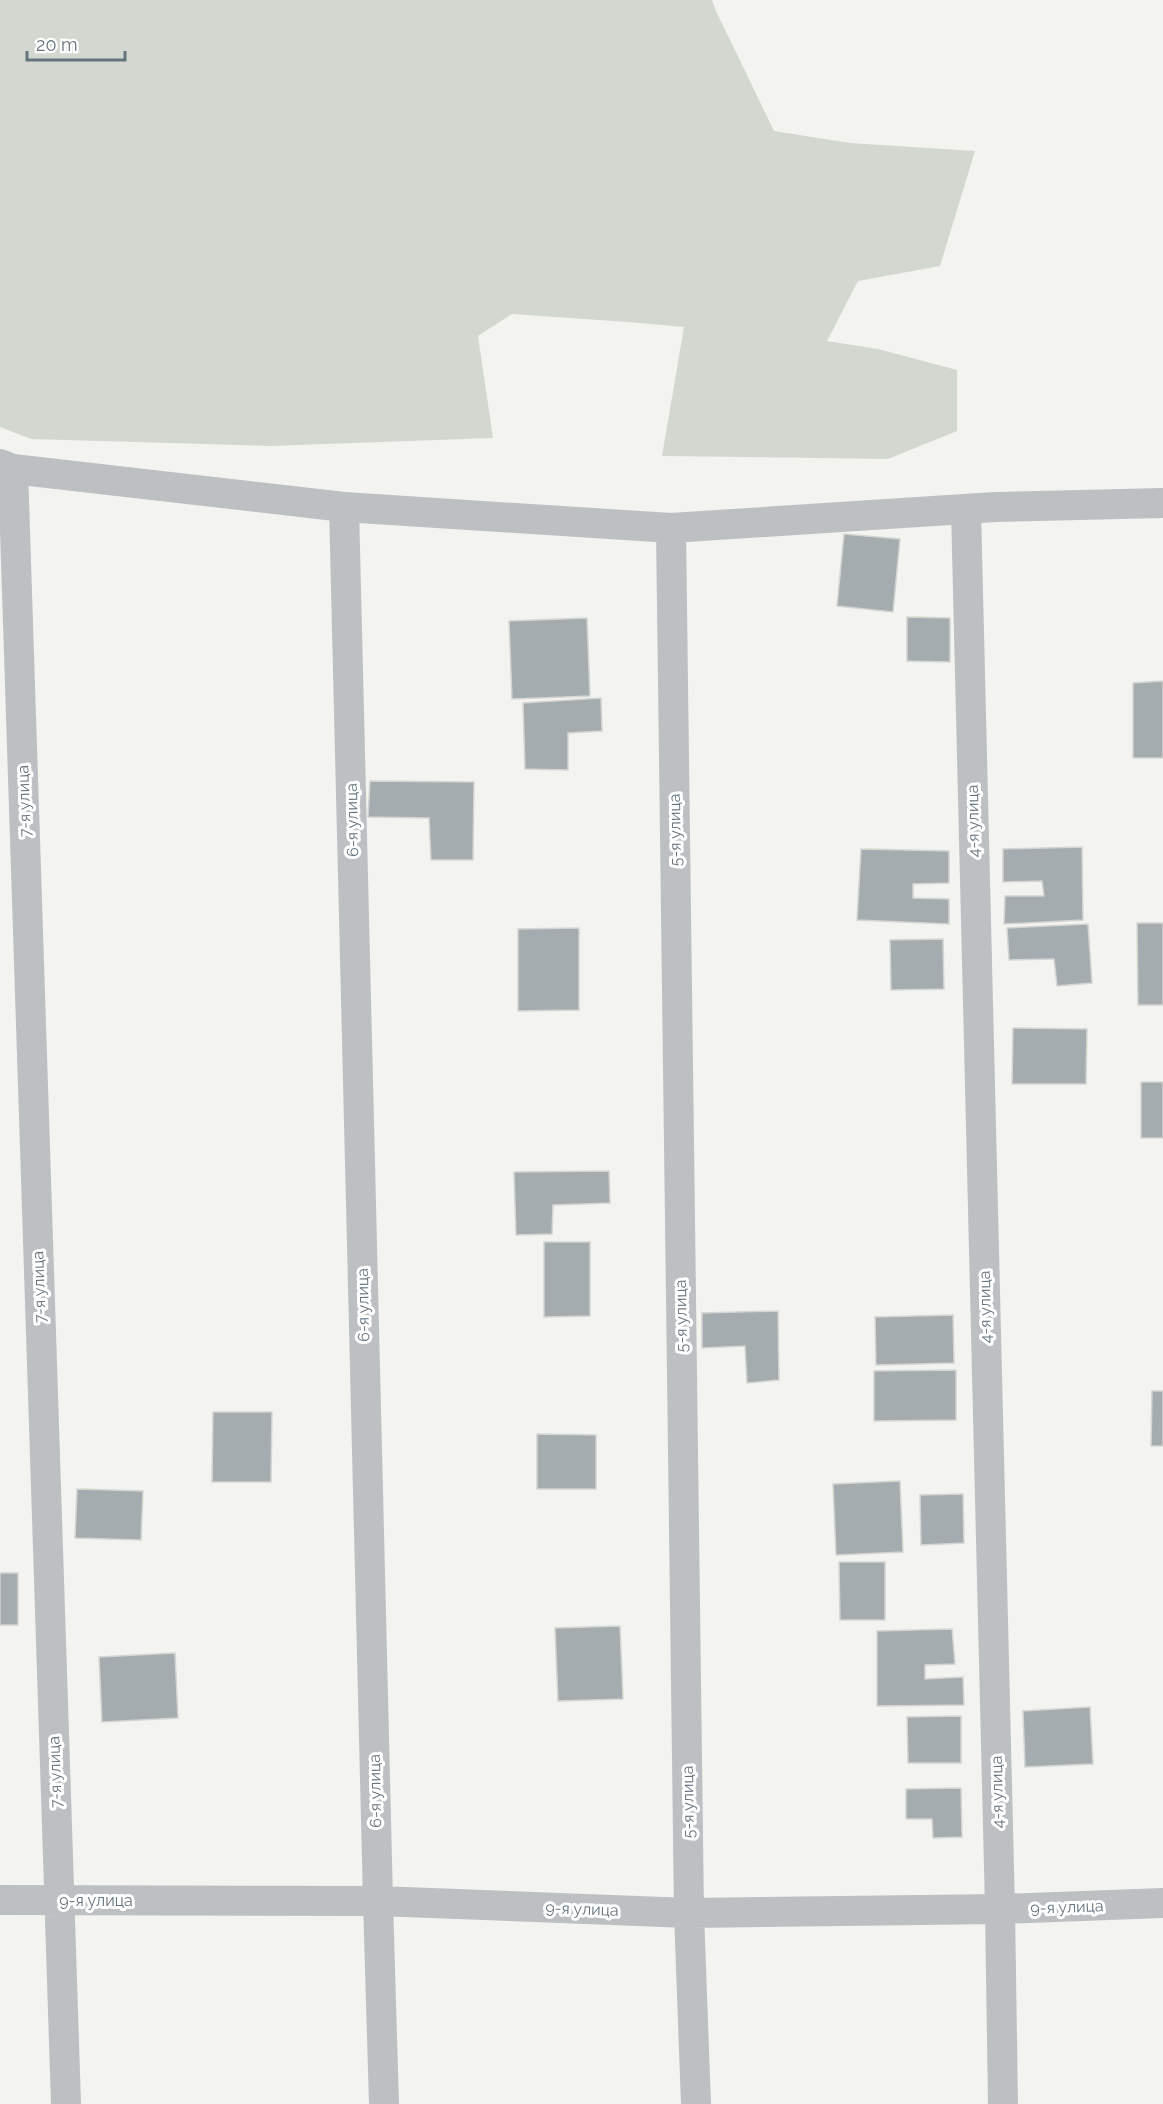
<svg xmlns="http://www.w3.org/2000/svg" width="1163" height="2104" font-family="Raleway,sans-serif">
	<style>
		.green { fill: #d2d8cf }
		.building { fill: #a4acb0; stroke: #d4d4d2; stroke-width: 1.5 }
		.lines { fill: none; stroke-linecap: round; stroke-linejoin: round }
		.minor { stroke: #bcc0c3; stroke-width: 30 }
		.labels { text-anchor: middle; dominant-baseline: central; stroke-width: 6; stroke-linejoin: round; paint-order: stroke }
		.street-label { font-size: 16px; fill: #64737f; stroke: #fff }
	</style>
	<rect width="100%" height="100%" fill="#f3f3ef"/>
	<!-- green -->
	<path class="green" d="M0 0H712L716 11 774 131 850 143 975 151 940 266 858 281 827 341 878 349 957 370V431L888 459 662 456 684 327 628 322 512 314 478 336 493 438 270 446 31 439 0 427Z"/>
	<!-- building -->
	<path class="building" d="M844 534 900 539 893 612 837 606Z
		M907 617 950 618V662L907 661Z
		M587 618 590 696 512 699 509 621Z
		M1163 681V758H1133V683Z
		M601 698 602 731 568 733V770L525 769 523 703Z
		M370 781 474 782 473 860H431L429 818 368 817Z
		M1082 847 1083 920 1004 924 1005 896H1044L1042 881 1003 882V849Z
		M861 849 949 851V883L913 884V898L949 899V924L857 920Z
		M1137 923H1163V1005H1138Z
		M1088 924 1092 983 1057 986 1054 959 1009 960 1007 928Z
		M579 928V1010L518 1011V929Z
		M943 939 944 989 891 990 890 940Z
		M1013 1028 1087 1029 1086 1084H1012Z
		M1141 1082H1163V1138H1141Z
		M609 1171 610 1203 553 1205 552 1234 516 1235 514 1172Z
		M544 1242H590V1316L544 1317Z
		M778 1311 779 1380 747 1383 745 1346 702 1348V1313Z
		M953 1315 954 1363 876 1365 875 1317Z
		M956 1370V1420L874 1421V1371Z
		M1152 1391H1163V1446H1151Z
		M213 1412H272L271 1482H212Z
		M537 1434 596 1435V1489H537Z
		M900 1481 903 1552 836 1555 833 1484Z
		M77 1489 143 1491 141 1540 75 1538Z
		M963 1494 964 1543 921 1545 920 1495Z
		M839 1562H885V1620H840Z
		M0 1573H18V1625H0Z
		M620 1626 623 1699 558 1701 555 1628Z
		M952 1629 955 1664 925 1665V1679L963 1677 964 1705 877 1706V1631Z
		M175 1653 178 1718 102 1722 99 1657Z
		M1090 1707 1093 1764 1025 1767 1023 1711Z
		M961 1716V1763H908L907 1717Z
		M961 1788 962 1837 933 1838 932 1819H906V1789Z"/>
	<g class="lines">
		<!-- minor -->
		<path class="minor" d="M0 464 13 469 344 507 671 528 995 507 1163 503
			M13 469 66 2104
			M344 507 378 1901 384 2104
			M966 509 1000 1909 1003 2104
			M671 528 689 1913 696 2104
			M0 1900 378 1901 689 1913 1000 1909 1163 1903"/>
	</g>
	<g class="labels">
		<!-- street labels -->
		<g class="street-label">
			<text transform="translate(24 801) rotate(-92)">7-я улица</text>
			<text transform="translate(352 820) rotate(-91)">6-я улица</text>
			<text transform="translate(973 821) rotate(-91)">4-я улица</text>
			<text transform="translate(675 830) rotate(-91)">5-я улица</text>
			<text transform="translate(39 1287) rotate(-92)">7-я улица</text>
			<text transform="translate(363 1305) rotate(-91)">6-я улица</text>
			<text transform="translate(985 1307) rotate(-91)">4-я улица</text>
			<text transform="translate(681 1316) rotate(-91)">5-я улица</text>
			<text transform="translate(55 1772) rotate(-92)">7-я улица</text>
			<text transform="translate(375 1791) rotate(-91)">6-я улица</text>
			<text transform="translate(997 1792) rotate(-91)">4-я улица</text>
			<text transform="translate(688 1802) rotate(-91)">5-я улица</text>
			<text x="96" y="1900">9-я улица</text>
			<text transform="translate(1067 1907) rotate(-2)">9-я улица</text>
			<text transform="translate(582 1909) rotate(2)">9-я улица</text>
		</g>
	</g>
	<!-- scale -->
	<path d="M27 51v9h98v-9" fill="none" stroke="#64737f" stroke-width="3"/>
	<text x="36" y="51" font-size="18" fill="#64737f" stroke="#ffffff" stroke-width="4.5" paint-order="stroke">20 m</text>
</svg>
